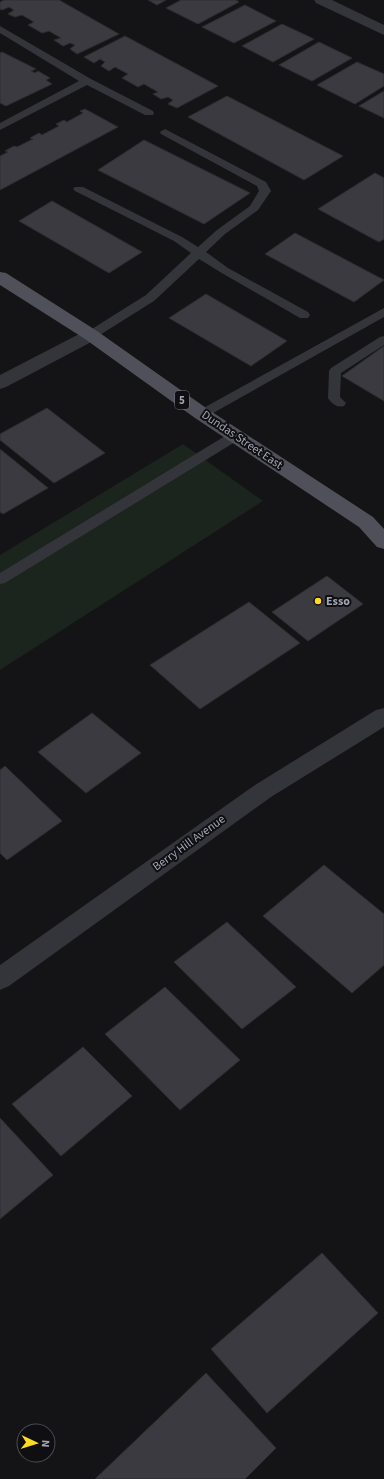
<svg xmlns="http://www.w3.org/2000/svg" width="384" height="1479" font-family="'Source Sans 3',sans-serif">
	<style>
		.green { fill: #1b241d }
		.building { fill: #3b3a40; stroke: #2e2d32 }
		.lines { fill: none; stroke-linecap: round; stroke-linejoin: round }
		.service { fill: #34343b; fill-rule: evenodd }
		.minor { fill: #34343b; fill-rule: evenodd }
		.primary { fill: #50505a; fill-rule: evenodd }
		.poi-dot { fill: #ffda22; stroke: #0f0e10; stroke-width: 1.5 }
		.labels { text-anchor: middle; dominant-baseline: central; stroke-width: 4; stroke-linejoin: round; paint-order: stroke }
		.shield { fill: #0f0e10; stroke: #777885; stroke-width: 1 }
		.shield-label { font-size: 11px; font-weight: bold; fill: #a4a6b7 }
		.street-label { font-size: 12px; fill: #a4a6b7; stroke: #0f0e10 }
		.poi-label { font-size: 12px; font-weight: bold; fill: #a4a6b7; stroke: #0f0e10; text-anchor: start }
	</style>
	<rect width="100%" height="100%" fill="#141315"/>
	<!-- green -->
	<path class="green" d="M183 444 263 501 0 670V555Z"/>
	<!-- building -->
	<path class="building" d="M4 0H59L119 34 77 54 70 49 75 45 70 43 63 46 54 40 61 38 49 31 42 33 28 25 34 22 22 15 15 17 8 14 14 10 9 7 2 10 0 9V2Z
		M148 0H166L157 5Z
		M181 0H236L239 2 198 24 166 8Z
		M245 5 276 21 234 43 202 27Z
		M282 24 314 39 273 62 242 46Z
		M125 36 218 86 177 108 168 104 173 100 168 97 161 99 153 94 158 92 144 84 138 87 122 78 128 74 115 67 109 71 101 66 105 62 100 59 94 63 84 57Z
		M319 42 352 58 312 81 279 65Z
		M2 52 36 69 31 71 35 73 38 71 50 78 46 80 52 84 6 106 0 103V53Z
		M357 62 384 74V86L355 104 317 85Z
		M384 91V118L359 106Z
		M227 96 343 156 304 180 188 117Z
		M85 109 118 127 0 190V156L8 152 5 151 14 146 17 147 33 139 30 138 39 133 42 135 59 126 56 124 64 120 67 122 83 113 80 111Z
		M144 140 250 193 204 224 98 170Z
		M375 173 384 178V239L379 242 318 209Z
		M52 201 142 252 109 273 19 221Z
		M295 233 384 280 354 302 265 254Z
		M206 294 287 341 251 366 169 318Z
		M384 346V401L342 376Z
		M47 408 105 453 54 483 0 440V434Z
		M0 449 48 488 3 514 0 512Z
		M327 576 363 604 308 641 272 612Z
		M249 602 300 643 200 709 150 665Z
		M92 713 141 753 86 793 38 752Z
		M5 766 62 821 7 860 0 853V770Z
		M324 865 384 914V965L352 993 263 916Z
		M227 922 296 987 242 1029 174 962Z
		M165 987 240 1060 180 1110 105 1034Z
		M83 1047 132 1096 61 1156 12 1104Z
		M0 1118 53 1175 0 1219Z
		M322 1253 378 1313 267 1413 211 1349Z
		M206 1373 276 1448 245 1479H95Z"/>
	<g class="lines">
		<!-- service -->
		<path class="service" d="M0 26 91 79 153 111 154 113 153 115H145L87 85 0 130V123L79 81 0 33Z
			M165 129 266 182 271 191 258 210 225 234 206 252 228 268 308 312 310 315 308 318H300L220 272 199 259 154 301 95 338H87L85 335 87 332 146 295 191 253 174 241 75 191 73 189 75 187H83L182 237 198 247 217 230 250 206 259 191 257 186 161 134 160 132Z
			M384 308V317L206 417 202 418 198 417 196 414 198 411Z
			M384 336V345L341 373 340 397 346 403 344 406C337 408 332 404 328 398L329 371 331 368 380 337Z
			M235 432 240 433 241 436 240 439 5 583 0 584V573L230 433Z"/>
		<!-- minor -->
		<path class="minor" d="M314 0H332L384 25V35L316 3Z
			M91 329 97 331 100 335 97 339 6 387 0 389V375L85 331Z
			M384 708V727L271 797 9 986 0 990V965L255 785 376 710Z"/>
		<!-- primary -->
		<path class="primary" d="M0 272 6 273 97 331 209 410 373 517 384 529V549L377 547 359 527 195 418 85 339 0 285Z"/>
	</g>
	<!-- markers -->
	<circle class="poi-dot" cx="318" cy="601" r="4"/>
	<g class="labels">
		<!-- shield labels -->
		<rect class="shield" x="175" y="391" width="14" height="18" rx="3"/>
		<g class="shield-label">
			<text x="182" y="400">5</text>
		</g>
		<!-- street labels -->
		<g class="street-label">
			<text transform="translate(242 440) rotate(34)">Dundas Street East</text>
			<text transform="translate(189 843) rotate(-36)">Berry Hill Avenue</text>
		</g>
		<!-- poi labels -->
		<g class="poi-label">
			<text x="326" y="601">Esso</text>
		</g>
	</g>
	<!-- north arrow -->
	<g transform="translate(36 1443) rotate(94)"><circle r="19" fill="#0f0e10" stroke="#4b4b53"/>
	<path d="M0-3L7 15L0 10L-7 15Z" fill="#ffda22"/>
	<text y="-6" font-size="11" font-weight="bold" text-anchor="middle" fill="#a4a6b7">N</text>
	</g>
</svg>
